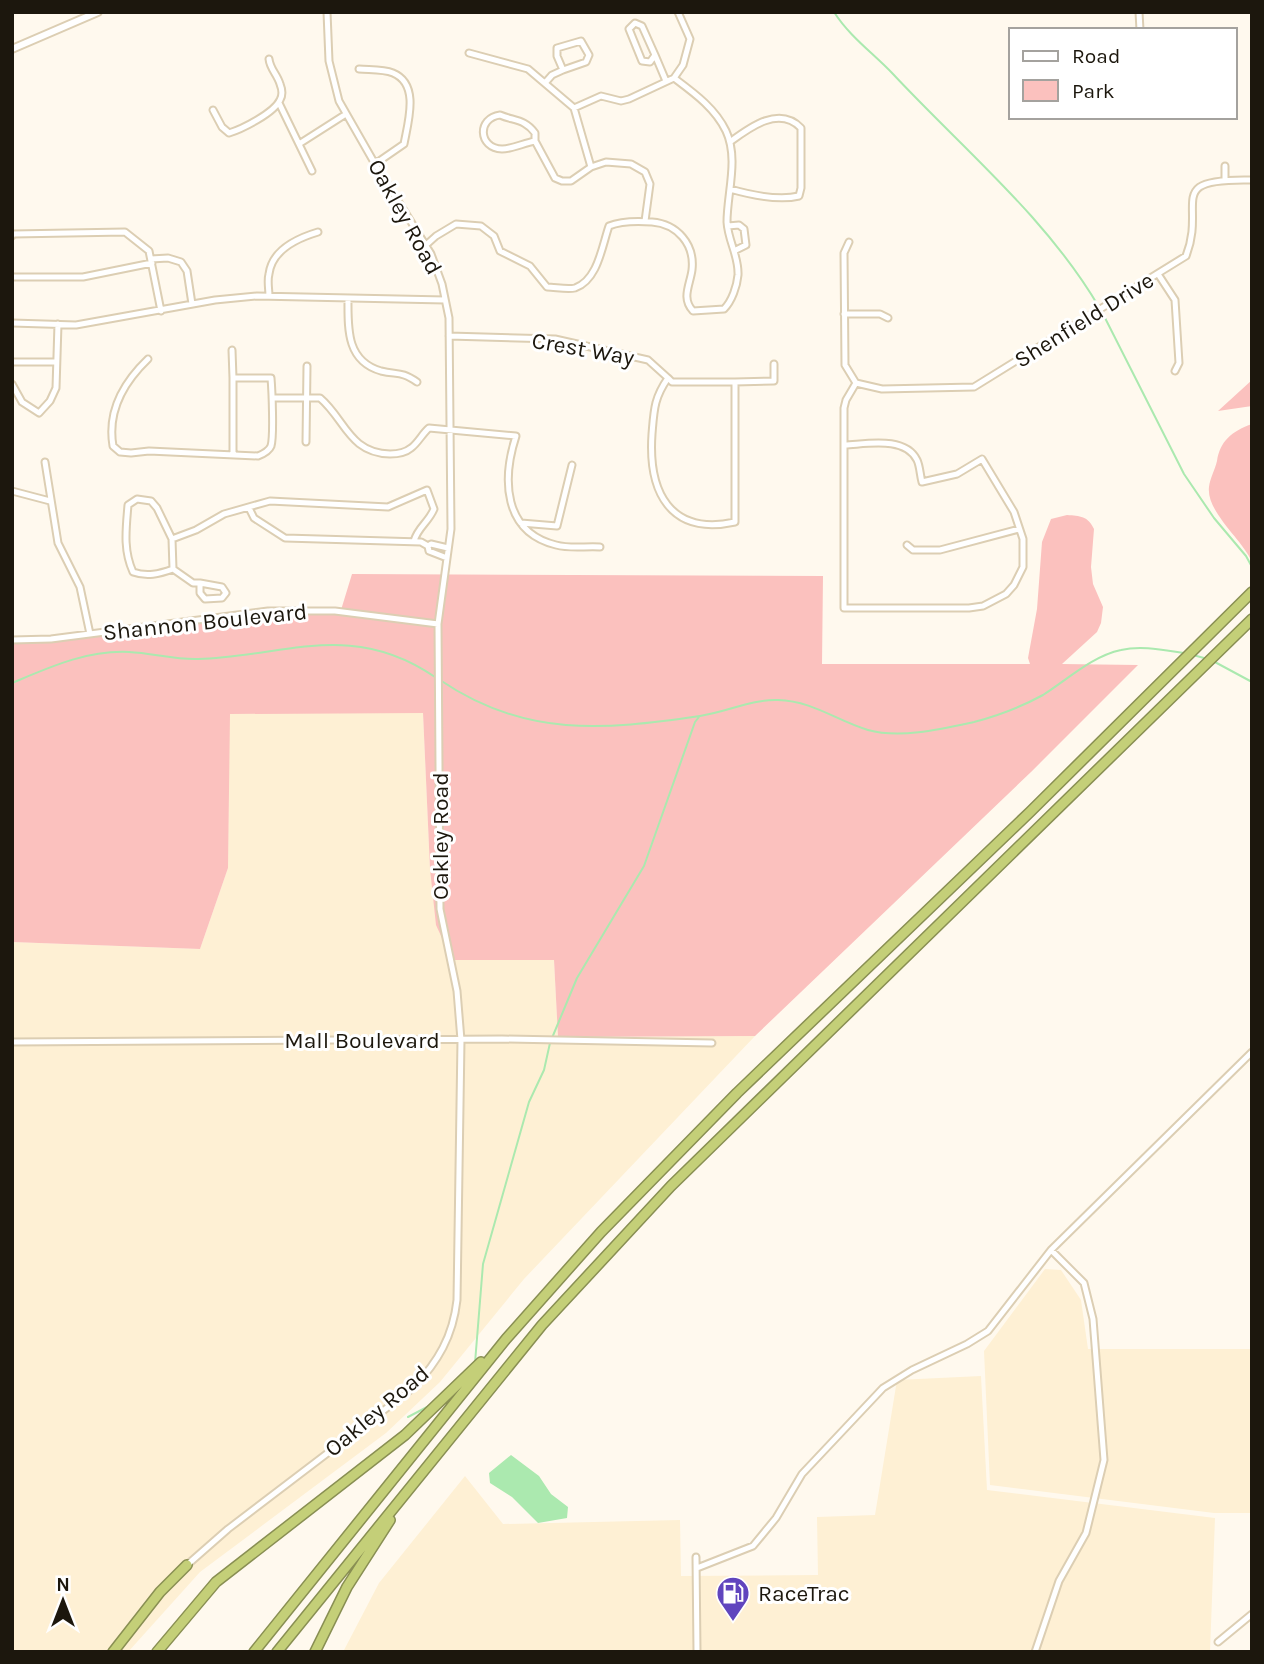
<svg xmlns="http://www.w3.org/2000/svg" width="1264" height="1664" font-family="Karla,sans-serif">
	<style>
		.built { fill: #fef0d4 }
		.green { fill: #fbc1be }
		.water { fill: #abe9af }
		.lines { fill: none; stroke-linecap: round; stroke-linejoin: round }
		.stream { stroke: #abe9af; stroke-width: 2 }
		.minor-casing { stroke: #dcceb3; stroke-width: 9 }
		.tertiary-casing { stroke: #dcceb3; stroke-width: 10 }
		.motorway-casing { stroke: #898f53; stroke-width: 12 }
		.minor { stroke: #fff; stroke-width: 5 }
		.tertiary { stroke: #fff; stroke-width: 6 }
		.motorway { stroke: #c4cf78; stroke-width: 9 }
		.labels { text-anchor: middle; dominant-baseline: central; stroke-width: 6; stroke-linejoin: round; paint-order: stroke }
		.street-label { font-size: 23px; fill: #1c170d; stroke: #fff }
		.poi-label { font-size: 23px; fill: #1c170d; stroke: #fff; text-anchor: start }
	</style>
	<rect width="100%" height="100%" fill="#fff9ee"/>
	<!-- built -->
	<path class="built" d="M229 713H423L430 869 554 960 558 1037 755 1036 524 1279 440 1382 386 1433 200 1572 128 1652H12V942L200 949 228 868Z
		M1045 1269 1061 1270 1081 1300 1088 1349H1252V1513H1214L990 1485 984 1351Z
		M981 1376 987 1490 1215 1518 1210 1652H343L379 1583 465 1476 503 1524 680 1520 681 1576 818 1575 817 1517 875 1515 897 1380Z"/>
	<!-- green -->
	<path class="green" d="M1252 380V406L1218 411Z
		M1252 424V562C1243 540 1206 512 1209 487 1210 478 1215 470 1217 461 1220 441 1232 431 1252 424Z
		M1067 515C1080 516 1088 516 1094 529L1091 567 1093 584 1103 607 1101 623 1097 632 1062 664 1138 665 1031 772 755 1036 558 1037 554 960H452L436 925 430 869 423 713 230 714 228 868 200 949 12 942V641L97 637 224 618 341 610 352 574 823 576 822 664H1030L1028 658 1037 609 1042 542 1051 519Z"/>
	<!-- water -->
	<path class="water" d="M511 1455 539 1476 551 1494 568 1507 567 1518 538 1523 512 1497 490 1483 489 1473Z"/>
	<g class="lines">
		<!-- stream -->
		<path class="stream" d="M834 12C850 37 873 53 893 74 964 150 1046 217 1099 307
			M1102 312 1184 474 1214 518 1246 556 1252 567
			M1193 655 1204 658
			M1213 661 1252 682
			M440 680C525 738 604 730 700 716 727 712 752 699 778 700 813 701 837 721 868 730 900 739 942 729 974 722 997 716 1021 707 1043 695 1067 680 1092 656 1121 650 1141 645 1164 650 1184 653
			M12 683C50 667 87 650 129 652 152 653 176 660 198 659 286 656 352 620 435 677
			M552 1038 577 978 644 866 695 722 699 717
			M475 1363 483 1264 529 1102 544 1070 550 1043
			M408 1417 429 1406"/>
		<defs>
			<path id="minor" d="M1139 12 1140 30
				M635 23 642 26 655 55 650 62 642 61 629 29Z
				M581 41 589 55 586 62 563 70 557 56V48Z
				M469 53 528 69 574 108 601 96 621 101 629 99 674 78 683 65 690 39 678 12
				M655 55 666 81
				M359 69C370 70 383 69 393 73 420 84 408 122 404 144L375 164
				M545 83 552 75 563 70
				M279 103 312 171
				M574 108 591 167
				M213 110 222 127 229 133C242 129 274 113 280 100 283 95 282 89 280 84 277 74 270 69 269 59
				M500 115C514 121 525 119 535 133V141C524 143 512 149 502 149 478 148 477 118 500 115Z
				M535 141 555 178 562 181H571L591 167 606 162 631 164 645 172 650 184 645 221
				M730 142C749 128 779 105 801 128V188L799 196C778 201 751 195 730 189
				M299 144 346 114
				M1225 166V180
				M728 226 739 225 744 229 746 245 734 251
				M12 236 13 234 125 232 149 251 161 311
				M426 245 436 236 456 224 481 226 494 236 500 251 530 266 547 287C555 287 567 290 575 288 598 280 602 246 609 226 621 221 638 221 652 222 677 224 695 244 692 270 690 285 681 298 693 311L724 309C732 301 737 286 738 275 739 256 728 241 727 222 727 193 739 159 726 131 715 108 694 93 674 78
				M151 259 168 258 181 262 187 271 192 304
				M1158 274 1175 300 1179 363 1175 371
				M12 277H83L152 263
				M269 296C269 289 267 281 269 274 272 249 298 238 318 232
				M348 299C348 328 346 361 381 371 398 375 401 371 417 382
				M844 314H880L888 318
				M12 323 76 325 215 300 257 296 445 300
				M449 336 555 339 648 360 668 378
				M232 350 233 378
				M148 359C123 383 107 411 113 446L120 452 131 453 149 451 258 456C263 454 269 451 271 446 274 436 272 390 271 378H233V454
				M12 362H55
				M668 378 672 382H735V522C670 536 648 492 652 434 654 410 654 398 668 378Z
				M735 382 774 381V364
				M856 383 882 389 974 387 1186 256C1207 203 1162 178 1252 180
				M12 384 22 402 39 413 50 401 56 388 58 324
				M273 398H320C345 419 349 453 390 454 397 454 405 453 411 448 418 443 422 434 429 428L516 436C502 479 503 532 556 545 571 549 585 546 600 547
				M306 442 307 366
				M845 445C867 444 905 436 917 460 920 466 920 475 922 482L957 474 982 459 1014 512 1023 539V567L1014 585 1006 594 983 606 969 608H844V408L846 400 856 383 845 365 844 253 849 242
				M45 462 58 543 80 587 90 634
				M12 491 50 501
				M137 499 151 501 157 508 172 539 173 569C159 574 147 577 133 572 123 550 126 529 128 505Z
				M249 508 254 518 285 538 421 542 428 546 429 551 447 558
				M521 523 557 526 572 465
				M172 539 196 530 224 514 270 501 388 507 427 490 434 509C428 523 418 527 414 541
				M907 545 913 550H940L1019 529
				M428 546 431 544 448 548
				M173 569 193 583H200
				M200 583 222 587 226 593 222 598 205 599 200 593Z
				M12 640 51 639 268 611H335L438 624
				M12 1042 502 1039 712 1043
				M696 1557 697 1652
				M187 1565 228 1529 413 1388C438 1362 453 1336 457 1300L461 1040 457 991 440 909 438 624 451 529 449 318 442 284 431 254 375 164 339 101 329 61 327 12
				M697 1568 753 1546 776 1518 802 1474 883 1388 912 1370 967 1344 988 1331 1051 1250 1252 1052
				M1218 1642 1252 1614
				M1035 1652 1059 1581 1086 1533 1104 1460 1093 1319 1084 1283 1051 1250"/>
			<path id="tertiary" d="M12 49 98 12"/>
			<path id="motorway" d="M113 1652 160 1592 187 1565
				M157 1652 216 1582 405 1435 481 1362
				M254 1652 506 1339 601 1232 737 1093 1030 812 1252 592
				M277 1652 542 1325 671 1186 1252 619
				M315 1652 347 1587 390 1520"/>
		</defs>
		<!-- minor casing -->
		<use href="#minor" class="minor-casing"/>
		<!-- tertiary casing -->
		<use href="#tertiary" class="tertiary-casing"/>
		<!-- motorway casing -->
		<use href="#motorway" class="motorway-casing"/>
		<!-- minor -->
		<use href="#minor" class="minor"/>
		<!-- tertiary -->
		<use href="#tertiary" class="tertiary"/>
		<!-- motorway -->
		<use href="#motorway" class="motorway"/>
	</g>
	<!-- icons -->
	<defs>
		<symbol id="fuel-pin" viewBox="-11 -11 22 30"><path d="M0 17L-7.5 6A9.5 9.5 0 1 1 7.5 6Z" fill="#6045be" stroke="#fff"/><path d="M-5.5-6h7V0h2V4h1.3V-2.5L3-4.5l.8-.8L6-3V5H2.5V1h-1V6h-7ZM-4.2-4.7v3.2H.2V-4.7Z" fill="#fff"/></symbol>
	</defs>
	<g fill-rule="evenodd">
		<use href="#fuel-pin" x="714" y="1574" width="38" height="52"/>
	</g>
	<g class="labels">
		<!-- street labels -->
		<g class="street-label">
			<text transform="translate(405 217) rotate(61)">Oakley Road</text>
			<text transform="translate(1084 320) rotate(-32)">Shenfield Drive</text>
			<text transform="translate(583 349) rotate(10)">Crest Way</text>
			<text transform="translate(205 622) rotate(-6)">Shannon Boulevard</text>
			<text transform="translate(440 836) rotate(-90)">Oakley Road</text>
			<text x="362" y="1040">Mall Boulevard</text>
			<text transform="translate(377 1411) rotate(-40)">Oakley Road</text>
		</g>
		<!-- poi labels -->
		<g class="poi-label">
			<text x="758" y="1593">RaceTrac</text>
		</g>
	</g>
	<!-- border -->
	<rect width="1264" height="1664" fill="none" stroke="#1c170d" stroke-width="28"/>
	<!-- legend -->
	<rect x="1009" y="28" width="228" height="91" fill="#ffffff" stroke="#a4a29e" stroke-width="2"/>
	<rect x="1023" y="51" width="35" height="10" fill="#ffffff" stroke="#a4a29e" stroke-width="2"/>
	<text x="1072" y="63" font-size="21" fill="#1c170d">Road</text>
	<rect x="1023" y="80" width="35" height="21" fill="#fbc1be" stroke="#a4a29e" stroke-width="2"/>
	<text x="1072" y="98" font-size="21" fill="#1c170d">Park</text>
	<!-- north arrow -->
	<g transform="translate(63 1601)" stroke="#ffffff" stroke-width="5" paint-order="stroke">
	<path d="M0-5L12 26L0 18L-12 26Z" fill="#1c170d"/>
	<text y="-10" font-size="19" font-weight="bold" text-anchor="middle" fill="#1c170d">N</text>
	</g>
</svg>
